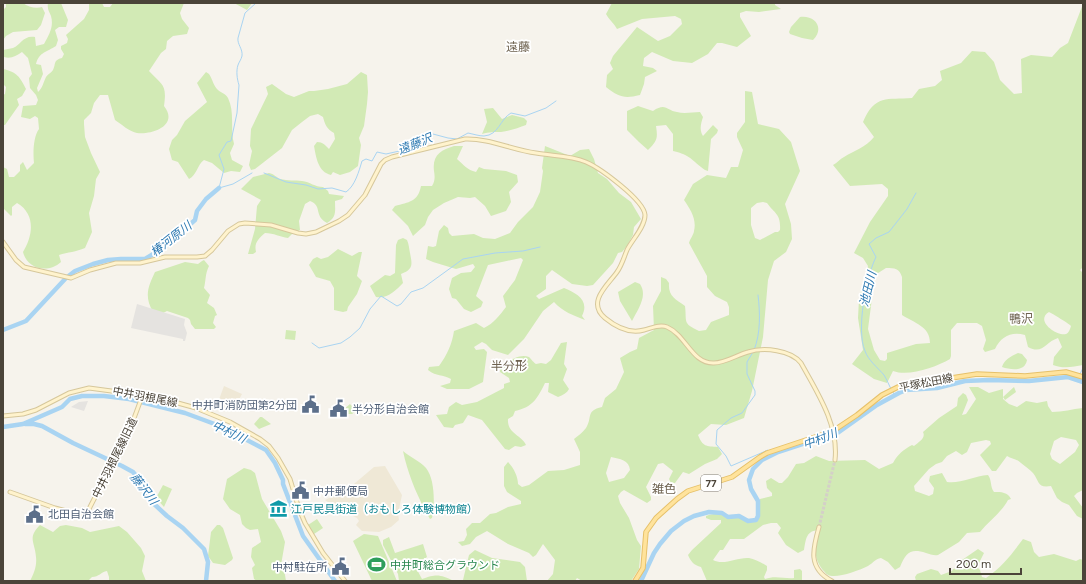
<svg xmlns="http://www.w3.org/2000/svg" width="1086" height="584" font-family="Figtree,'Noto Sans JP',sans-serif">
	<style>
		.education { fill: #efe8d6 }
		.green { fill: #d2eab5; fill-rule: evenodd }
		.parking { fill: #e5e3e0 }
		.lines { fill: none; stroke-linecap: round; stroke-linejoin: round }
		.stream { stroke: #a9d4f2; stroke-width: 1 }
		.river { stroke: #a9d4f2; stroke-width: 4.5 }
		.secondary-tunnel { stroke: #d4d0c8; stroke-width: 3; stroke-dasharray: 3 1.5; stroke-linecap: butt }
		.secondary-casing { stroke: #d6c79b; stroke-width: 5 }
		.primary-casing { stroke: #e6c16a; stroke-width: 5.5 }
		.secondary { stroke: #fff3cd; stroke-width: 3 }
		.primary { stroke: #ffe39c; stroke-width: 3.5 }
		.labels { text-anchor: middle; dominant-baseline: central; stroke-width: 3.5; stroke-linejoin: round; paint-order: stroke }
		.shield { fill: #fff; stroke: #817c74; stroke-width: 1 }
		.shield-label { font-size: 10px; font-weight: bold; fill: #4b4439 }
		.street-label { font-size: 11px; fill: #4b4439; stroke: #fff }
		.service-label { font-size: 11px; fill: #4e5e75; stroke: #fff; text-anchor: start }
		.culture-label { font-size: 11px; fill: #0d838f; stroke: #fff; text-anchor: start }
		.leisure-label { font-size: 11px; fill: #27864d; stroke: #fff; text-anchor: start }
		.neighbourhood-label { font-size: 12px; fill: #6e6250; stroke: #fff }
		.water-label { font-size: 12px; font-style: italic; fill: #2e7ab2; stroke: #fff }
	</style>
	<rect width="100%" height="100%" fill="#f6f3ec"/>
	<!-- education -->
	<path class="education" d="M224 386 242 394 233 411 217 405Z
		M385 466 402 495 398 514 399 520 391 527 379 532 362 531 356 525 359 521 357 518 335 507 325 500 348 489 374 467Z"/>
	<!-- green -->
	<path class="green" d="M6 3H23C28 7 36 9 42 7L45 13 41 25 37 30 13 32 6 36 3 40V10L6 7Z
		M48 3H61L68 20 66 27H59L55 30 58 40 56 46C47 52 39 52 36 64L41 65 43 74 37 88 38 92C43 87 43 83 46 77 48 74 51 73 53 70 56 64 53 60 62 58L64 54 61 49V46L67 43 68 39 66 35 84 19 89 10V3H102L104 7H110L113 3H184L180 13 182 19 189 28 187 34 173 36 167 41 166 49 161 53 149 71C163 86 167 84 164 106 179 125 153 135 137 133 130 132 121 124 115 120L108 95H100L94 103 91 113 84 120V124L85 137 91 153 100 172 96 179 94 196 89 213 92 232 85 248C76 252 68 252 59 255L61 262C48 274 27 269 23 252 33 236 36 214 17 203L12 207V215L11 216 3 208V167L7 169 9 177H14L20 171V165L23 162 27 170 34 163C33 154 33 137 39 129L38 118 35 116 30 119 21 117 23 106 36 105 38 100 36 95 30 88 29 78 32 74 28 58 22 52C16 56 11 59 4 57L3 50C6 49 10 49 13 48 21 45 23 35 35 37L36 46 44 44C49 35 54 27 51 16 49 11 47 9 48 3Z
		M234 3H252L247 10Z
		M612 3H775V5L781 9 759 12 746 11 740 13V17L751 36 737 47 722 43H717L708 54 692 63 673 61 652 52 644 58 643 66 653 68 657 71 645 77 644 84 640 95C624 99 619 97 606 87L607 75 613 69 610 63 613 56 637 27 658 41 670 36 682 24 681 19 675 16 642 19 617 29C614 23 609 20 606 14Z
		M1083 4V267L1080 270 1083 273V365C1073 367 1063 369 1053 365L1054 357 1062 347 1058 338C1045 342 1043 355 1028 347L1025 335C1012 331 1001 336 995 349L985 352 983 349 986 340 982 326 977 323H957L951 330V356L950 359C936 367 909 377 893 371L887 383 874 379 852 364 863 350 858 318 859 299 868 266 863 258 854 253 870 222 888 196V189L882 184 850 186 833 165C837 163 840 159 844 157 855 150 865 148 874 137L863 122C875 94 887 100 912 98L919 89 935 86 942 80 940 71 961 63 972 51 985 52 994 62 1000 80 1014 94 1022 93 1021 59 1031 55 1052 57 1060 48 1068 43ZM886 268C895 268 899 268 902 277V315C914 323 930 326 930 343L916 344 887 353V359L885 361 880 360 874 350 868 329 875 275ZM1049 312C1053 314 1068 323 1071 326 1070 329 1069 333 1066 334 1058 337 1034 321 1049 312Z
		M800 17C815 15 825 28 813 40L802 38 790 34 789 32 791 27Z
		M3 69C17 72 20 77 26 89L22 96 17 99 19 105 5 125H3V95L5 94 6 87 3 84Z
		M206 72 209 74C212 78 214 87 218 90 221 93 225 93 228 98 235 112 230 129 234 144L230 153 232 160 243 166 240 172 231 171 224 173 212 163 204 160C197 165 197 175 189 179L178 162 172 160 169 149 172 140 177 135 185 121 207 102 197 83Z
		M361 72 367 75 368 92 367 104 364 126 359 138 361 145 358 166 350 172 340 175 333 172 331 175C318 172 316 157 314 146L317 142C323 142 325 145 329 149L335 139 334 133C327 129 325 125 323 117L318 114 310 116 302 122 292 130 282 148 255 169 251 170 249 165 252 151 250 146 251 129 268 94 266 87 272 84 286 94 294 97 309 91H314L328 89 347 84Z
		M745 91 752 92 758 124 779 129 791 142 800 171 785 204 791 224 792 239 786 252 774 261 768 280 763 337 752 391 744 418 726 425 711 424 698 435C703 447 706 446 718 447L722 454 717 459 705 464 689 474 683 472 675 483H671L669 479 673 471 663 463 658 464 646 487 651 497V500L647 503 624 490 621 492 618 496 620 503 629 518 637 540 641 546 639 569 631 581H582L577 578 575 581H547L553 574 555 560 543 544 536 555 533 557 529 553 508 544 487 531 476 537 470 544 462 546 458 542 464 541 467 535 466 529 472 523H480L490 514 496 513 508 507 521 504V501L507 492 504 486V467L508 462C514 468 518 477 518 484L522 487 529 485 548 471 564 470 580 465V452L574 439C578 436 583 432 586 428 593 417 585 411 602 407L605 398 616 389 624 372 620 358 630 352 637 349 639 338 654 330 653 306 661 291V277L666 279 669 283C668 296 675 299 685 306 687 322 682 323 699 331L706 330 711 322 729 315V307L727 302 715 296 707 287V276L689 243C690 239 694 234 694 231 697 219 690 209 684 200L693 184 707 175 726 178 731 167H738L743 150 737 137V133L745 122ZM763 202 767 203C775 214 781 214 780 230L778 232H775L760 240 755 238 751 225V208L757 203ZM611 457C620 459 629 460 630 470L624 478 609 482 606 473Z
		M638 106 653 111C666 102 667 111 677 112 684 114 693 112 700 112L703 117C701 123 699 130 703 136L713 125 718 130 717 133 711 139 708 171 705 170C691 160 691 155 673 151V134L666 125 656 126C658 139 657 141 648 150L639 142 627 130V111Z
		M493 108 502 119 512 115 524 118 527 121 526 125C518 128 509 131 501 132 493 132 490 132 482 134L487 122 484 109Z
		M454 146H463L457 159C464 165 467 170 476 172L479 167 484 169 506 171 517 175 518 182 509 192 511 202 506 211 491 216 485 206 475 197 470 198 458 197 444 203 433 210 428 217 425 225 413 236 408 226 392 210 395 206C409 202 418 202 421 186H432C435 181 435 177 434 171 432 155 441 150 454 146Z
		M545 146 570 156 580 150 589 149 594 159 598 173 607 179 619 193 631 202 641 219 634 227 633 235 627 246 622 252 618 253 613 263 593 285 587 286 572 284 552 270 546 276V289L536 296 539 299 564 288C576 293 590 300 582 316L585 320C573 315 563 312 554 302L543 311 524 339 508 355 492 350 486 344 482 342 474 347 476 350 484 349 487 352 483 382 469 389H447L440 386 450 383 451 379C442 374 437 377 428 370L429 367 439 366C447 355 452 344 454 331L476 323 484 328C494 323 499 316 506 307L503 296 515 280 523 260 521 258 488 265 476 296 483 302 481 307 471 312 464 309 456 299 452 298 449 289 452 278 461 273 471 272 475 267 473 264 456 269 433 262 426 259 428 246 433 247 436 246 439 231 444 225 448 228 449 233 452 236 474 234 483 238 495 239 510 233 518 222 533 207 540 192 543 171 542 168Z
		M269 173C274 174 276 177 280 179 288 181 295 180 302 181 310 182 315 187 323 187L328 191 329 194 344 196 342 199 335 201C335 211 337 217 327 223 313 215 323 206 310 201L305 204 299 221 300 230 292 234 288 238C280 237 274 233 265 233 258 239 254 243 256 252L253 254H248L255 229 257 206 261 200 241 189 253 177Z
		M403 238 407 240C409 244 409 249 410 253 412 264 414 269 401 274L403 283C396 290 388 299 376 297L370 286 385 275 390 276 395 273 396 245 398 240Z
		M338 249 352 256 359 252H362L357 276 362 281 357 294 348 307 347 311 343 312 334 310V288L330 281 316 277 309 265 313 259 317 257 321 259 328 257Z
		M204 260 209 266C205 274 206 280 204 288L210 295 207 303 214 308 217 315 215 316 213 323 216 327 214 329H195L191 324 190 320 188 318 167 311 161 314 153 312C144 296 148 287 155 272L185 262 198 264 202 261Z
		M635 282 640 284C648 296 638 309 632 321L620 301 618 292Z
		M286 330 296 331 295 340 285 339Z
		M567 342 564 364 567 369 563 380 569 389C567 393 563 395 558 397L548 392 549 383H545C537 399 533 407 515 411L513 416 508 419C507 434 522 435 526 445L521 447 515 446 509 450 505 449 482 420 468 415 463 423 455 425 453 428 444 427 436 415 447 414 449 407 456 402 462 405 477 402 504 388V384L510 382 509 378 500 372V369C506 363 518 353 529 357 531 359 534 363 536 364L541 363 546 364 551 360 561 343Z
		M1018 353 1022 354 1027 360C1025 372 1011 370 1002 367 1004 360 1011 356 1018 353Z
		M969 387H978L989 393 1003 389V397L1014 387 1016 392 1005 400 1003 397V399L1009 404 1017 407 1026 401 1037 403 1047 401 1048 406 1052 412C1063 412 1072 409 1083 408V490L1077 493 1074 496 1083 508V519L1077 516 1069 505 1062 502 1057 498 1051 486C1037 488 1040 482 1033 473 1030 470 1025 466 1021 463 1017 459 1012 459 1007 456L996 471H992L980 455 991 444 990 441 986 440 971 443 967 452 962 455 956 451 947 456 942 462 936 464 929 469 914 486 915 491 929 496 933 494 934 488 929 481 930 476 942 473 947 482C960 484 974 476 988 475 992 480 990 487 994 492 1001 492 1008 492 1011 499L1008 500C1001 513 989 521 980 532L967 533 959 542 938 555C934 556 930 554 926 553 910 548 906 553 900 567L895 570 888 562 881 558C875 559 873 563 868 566 860 570 841 577 832 576 827 576 825 572 822 569 812 555 816 546 820 530 806 530 806 539 804 550L798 553 786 545 778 533 781 528 777 523H771L763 525 744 539H730L723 550H720L713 560C724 566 737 557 749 558 755 559 762 563 767 566V570L764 577 765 579C775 575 785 579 794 578V570L800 569 802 571V581H707L701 567C694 565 691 562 688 555L692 550 721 523V520H711L706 518V516C721 510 738 518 752 522 765 514 756 510 760 499L772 496V493L767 488 766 481 771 478 779 483H782L788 477 796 464 804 463 816 456 829 461 865 460 879 469 893 463C898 454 903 450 912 445L914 446C919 442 926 438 923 432L939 418 957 406 958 398 963 393 966 395 968 400 962 415 966 414 976 399ZM1061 437 1076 440 1079 445 1075 452 1060 464 1052 459 1050 454 1054 441Z
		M350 404 356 411 352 414H345L343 410Z
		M260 417H262L271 424 259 429 254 424Z
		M403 451C410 457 420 461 426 468 435 479 435 505 432 518L430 519C418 498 408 475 403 451Z
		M244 468 251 470 255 473 262 499 281 531 285 542 281 565 284 569 286 581H257L254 579 252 568 255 565 251 557 252 548 261 542 258 529 250 530 246 528 242 524 240 515 230 509 223 499 227 479Z
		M163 485 172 489 164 507 156 498Z
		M317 519 323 528 314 534 308 525Z
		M40 525 53 532 60 526 66 525 82 528 90 532 119 526 127 532 141 548 145 556 142 571 146 581H109V577L107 571C101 572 99 577 92 577L88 581H30C34 573 37 566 36 557 35 542 27 538 40 525Z
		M217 525H220L223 528 233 558 232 560 225 565 213 563 208 556 211 532Z
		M364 534 378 536 397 581H372L353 541Z
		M389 537 395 553 423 544 427 557 415 566 422 579C438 573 440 575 455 581H399L398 574 383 545V540Z
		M1023 539 1031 542 1034 552 1039 557 1054 554 1076 561 1080 559 1083 560V581H916L915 577 917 574 931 569 938 571 941 575 952 571 953 569 966 566 962 560 978 549 984 553 977 567 980 570 982 577 986 578C1003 566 1011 555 1023 539Z
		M475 550 492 558 520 562 525 567 527 581H460L463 580 469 555Z"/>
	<!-- parking -->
	<path class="parking" d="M137 304 185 319 184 325 187 333 185 341H183V339L131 328Z
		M88 401 84 411 71 407 79 402Z"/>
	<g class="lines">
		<!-- stream -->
		<path class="stream" d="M252 173 233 184 219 188 224 169 219 155 227 142 231 141 237 113 239 85C237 79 236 71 238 65 239 62 241 60 242 56 243 49 237 44 238 38L245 13 256 3
			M264 173 286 182 306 185 318 189 332 188 346 192C355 186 359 171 362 161L366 159 372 161 377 152 386 154 404 150 418 140 433 134 448 138 457 139 468 133C473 134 479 136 484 136 499 135 500 119 511 113L525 116 546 108 556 101
			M312 343 319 348 341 343 350 337 360 328 370 309 381 296 397 306 401 304 411 292 423 288 463 259 495 253 523 251 540 247
			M754 350C761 333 760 312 758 295
			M753 352 747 362V374L755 391V395L742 413 731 418 717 430 716 444 726 456 731 466 768 450V452
			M1080 374 1083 368
			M891 389C889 385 887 380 884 375 878 368 868 360 865 351 856 330 866 277 876 257L869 244 876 238 889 232 907 209 916 193
			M893 392 895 396"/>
		<!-- river -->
		<path class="river" d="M3 330 26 321 66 278 75 271 93 264 108 260 121 259H145L163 248 195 220 197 211 206 199 219 188
			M25 424H34L42 426 73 443 122 466 133 472 143 484 153 503 167 516 183 528 204 549 208 562 206 581
			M3 427 23 424 62 407 70 399 82 396H104L129 399 185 413 220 426 266 450 275 463 283 480V484L303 536 335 581
			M641 581 654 553 660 544 671 531 684 521 694 516 709 512 722 513 728 517 739 516 748 521 756 520 758 516V501L751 489 749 480 753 469 762 460 778 452 839 432 877 405 899 393 906 390 937 388 965 381 989 380 1029 381 1068 377 1083 382"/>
		<!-- secondary-tunnel -->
		<path class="secondary-tunnel" d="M819 527 835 460"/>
		<defs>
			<path id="secondary" d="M3 242 16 260 24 267 71 278 90 270 116 263H140L165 257H197L205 256 212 250 228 231 239 224 245 223 271 225 298 233 306 234 316 232 339 221 348 215 365 195 381 164 385 160 392 157 465 139C489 138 512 150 536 153 552 156 570 155 586 162 600 168 644 200 645 215 645 227 632 240 627 250 624 257 622 265 617 272 608 285 586 302 605 318 616 327 630 334 644 330 652 328 660 324 667 327 686 335 692 364 714 363 725 363 737 355 748 352 764 347 791 350 801 363 817 392 839 425 835 460
				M3 416 23 414 36 410 69 393 89 388 156 397 196 408 230 422 260 439 269 446 278 458 290 479 299 509 305 523 323 553 345 581
				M10 492 55 508 78 514H83L89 509 130 429 143 394
				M819 527C813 548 807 568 832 581"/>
			<path id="primary" d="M635 581 643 568 646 532 656 518 677 499 688 491 732 477 760 457 767 453 833 431 857 415 882 395 900 386 977 374 1025 376 1066 372 1083 377"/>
		</defs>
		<!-- secondary casing -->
		<use href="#secondary" class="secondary-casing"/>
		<!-- primary casing -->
		<use href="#primary" class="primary-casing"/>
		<!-- secondary -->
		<use href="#secondary" class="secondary"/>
		<!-- primary -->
		<use href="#primary" class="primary"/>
	</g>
	<!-- icons -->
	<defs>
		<symbol id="civic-bare" viewBox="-9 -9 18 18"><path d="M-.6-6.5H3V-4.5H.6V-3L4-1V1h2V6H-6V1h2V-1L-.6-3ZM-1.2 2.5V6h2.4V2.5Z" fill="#5c6f8a" stroke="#fff" stroke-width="2.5" paint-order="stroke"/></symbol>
		<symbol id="museum-bare" viewBox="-9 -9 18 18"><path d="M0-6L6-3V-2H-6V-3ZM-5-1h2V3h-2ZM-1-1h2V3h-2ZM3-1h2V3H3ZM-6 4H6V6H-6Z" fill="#0f9aa8" stroke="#fff" stroke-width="2.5" paint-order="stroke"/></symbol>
		<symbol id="stadium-bare" viewBox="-9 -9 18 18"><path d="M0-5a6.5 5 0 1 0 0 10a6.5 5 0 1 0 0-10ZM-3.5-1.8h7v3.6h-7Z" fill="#2e9e5b" stroke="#fff" stroke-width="2.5" paint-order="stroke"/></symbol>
	</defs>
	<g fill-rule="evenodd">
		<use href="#civic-bare" x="298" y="392" width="25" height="25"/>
		<use href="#civic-bare" x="326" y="396" width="25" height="25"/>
		<use href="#civic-bare" x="288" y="478" width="25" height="25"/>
		<use href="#museum-bare" x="266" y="496" width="25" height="25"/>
		<use href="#civic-bare" x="22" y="502" width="25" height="25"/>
		<use href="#stadium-bare" x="364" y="552" width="25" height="25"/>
		<use href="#civic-bare" x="328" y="554" width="25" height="25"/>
	</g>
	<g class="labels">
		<!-- shield labels -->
		<rect class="shield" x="701" y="475" width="20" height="16" rx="3"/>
		<g class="shield-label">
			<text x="711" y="483">77</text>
		</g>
		<!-- street labels -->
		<g class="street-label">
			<text transform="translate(926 383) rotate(-11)">平塚松田線</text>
			<text transform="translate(145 397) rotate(11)">中井羽根尾線</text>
			<text transform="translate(115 458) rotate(-64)">中井羽根尾線旧道</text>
		</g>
		<!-- service labels -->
		<g class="service-label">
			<text x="297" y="405" text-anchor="end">中井町消防団第2分団</text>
			<text x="352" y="409">半分形自治会館</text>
			<text x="313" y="491">中井郵便局</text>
			<text x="48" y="514">北田自治会館</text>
			<text x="327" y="567" text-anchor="end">中村駐在所</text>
		</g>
		<!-- culture labels -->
		<g class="culture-label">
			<text x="291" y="509">江戸民具街道（おもしろ体験博物館）</text>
		</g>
		<!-- leisure labels -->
		<g class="leisure-label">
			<text x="390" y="565">中井町総合グラウンド</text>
		</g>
		<!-- neighbourhood labels -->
		<g class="neighbourhood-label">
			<text x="518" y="47">遠藤</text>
			<text x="1021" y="319">鴨沢</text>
			<text x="509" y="366">半分形</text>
			<text x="664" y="489">雑色</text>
		</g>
		<!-- water labels -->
		<g class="water-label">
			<text transform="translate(415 144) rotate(-22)">遠藤沢</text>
			<text transform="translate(171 239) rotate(-38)">椿河原川</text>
			<text transform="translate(868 289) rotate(-76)">池田川</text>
			<text transform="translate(229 432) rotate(25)">中村川</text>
			<text transform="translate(820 439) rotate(-21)">中村川</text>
			<text transform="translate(144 489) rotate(52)">藤沢川</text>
		</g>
	</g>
	<!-- border -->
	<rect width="1086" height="584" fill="none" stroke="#4b4439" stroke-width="8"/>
	<!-- scale -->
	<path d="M950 568v6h71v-6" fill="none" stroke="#4b4439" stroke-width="2"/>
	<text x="956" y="568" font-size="12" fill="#4b4439" stroke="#ffffff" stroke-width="3" paint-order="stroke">200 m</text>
</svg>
